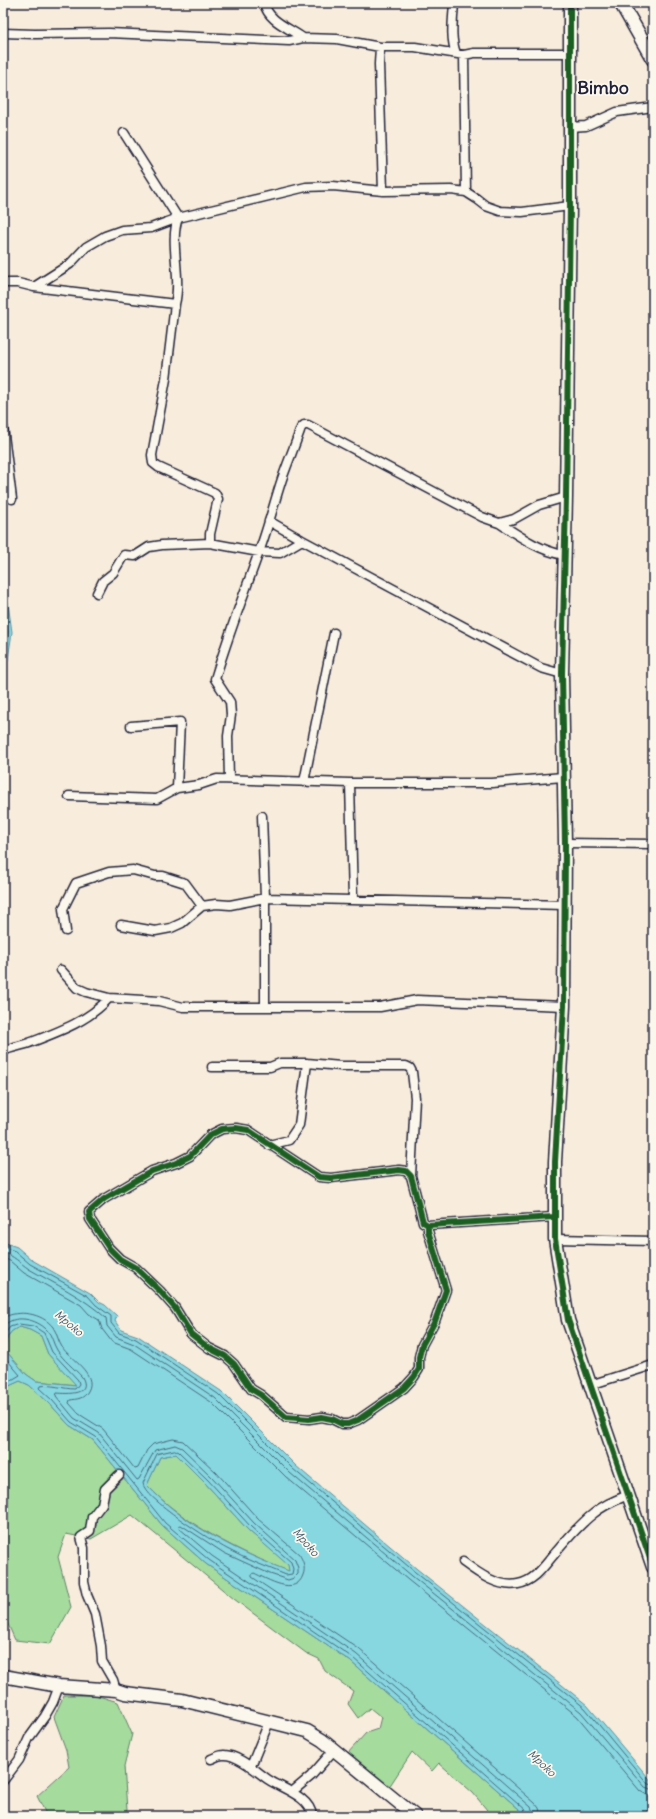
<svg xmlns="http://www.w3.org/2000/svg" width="656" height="1819" font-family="Delius,sans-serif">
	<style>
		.green { fill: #a5db9d; stroke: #647e6c }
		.water { fill: #87d7e1; stroke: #5f8f9f; fill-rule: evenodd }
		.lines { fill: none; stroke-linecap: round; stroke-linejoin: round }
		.shore { stroke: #4a6a7d; stroke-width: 1 }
		.street-casing { stroke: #22223b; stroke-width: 11 }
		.secondary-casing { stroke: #22223b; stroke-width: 15 }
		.primary-casing { stroke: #22223b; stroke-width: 16 }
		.street { stroke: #fbf7ec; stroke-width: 8 }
		.secondary { stroke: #fbf7ec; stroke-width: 12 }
		.primary { stroke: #fbf7ec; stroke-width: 13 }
		.cycleway-casing { stroke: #fbf7ec; stroke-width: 8 }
		.cycleway { stroke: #1b5e20; stroke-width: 6 }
		.labels { text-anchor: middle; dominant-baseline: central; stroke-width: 3.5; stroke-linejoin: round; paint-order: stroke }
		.water-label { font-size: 11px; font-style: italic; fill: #40586d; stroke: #fbf7ec }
		.town-label { font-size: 18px; font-weight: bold; fill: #22223b; stroke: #fbf7ec }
	</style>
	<rect width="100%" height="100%" fill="#f8eddc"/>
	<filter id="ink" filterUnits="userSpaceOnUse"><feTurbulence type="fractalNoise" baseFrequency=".025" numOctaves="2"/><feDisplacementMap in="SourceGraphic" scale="8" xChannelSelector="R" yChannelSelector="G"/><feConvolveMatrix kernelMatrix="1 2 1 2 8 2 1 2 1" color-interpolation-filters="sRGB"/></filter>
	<g filter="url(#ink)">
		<!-- green -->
		<path class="green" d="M20 1327 30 1330 41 1336 48 1354 77 1385 36 1381 26 1374 5 1350C6 1338 8 1331 20 1327Z
			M3 1381 9 1386 20 1381 29 1385 49 1403 69 1425 93 1440 162 1525 206 1564 350 1661 527 1816H492L473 1793 439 1763 432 1771 412 1752 389 1787 347 1754 366 1733 378 1729 381 1717 370 1708 358 1718 348 1704 353 1691 325 1671 319 1659 306 1653 234 1599 132 1515 91 1539 66 1534 58 1557 71 1607 50 1644 15 1640 3 1613Z
			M176 1454 205 1483 248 1530 289 1565 290 1572C240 1552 183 1524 147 1485L160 1457Z
			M64 1695H95L118 1702 132 1734 124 1766 127 1810 123 1816H47L37 1796 69 1767 66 1750 54 1717Z"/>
		<!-- water -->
		<path class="water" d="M3 568 12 632 3 694Z
			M3 1242 17 1247 32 1260 90 1293 99 1302 105 1305 117 1316 115 1321 121 1330 138 1336 221 1391 296 1466 417 1569 587 1705 653 1783V1816H527L350 1661 206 1564 162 1525 93 1440 69 1425 49 1403 29 1385 20 1381 9 1386 3 1381ZM20 1327 30 1330 41 1336 48 1354 76 1385 36 1381 26 1374 5 1350C6 1338 8 1331 20 1327ZM176 1454 205 1483 248 1530 288 1565 289 1571C240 1553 182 1524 147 1485L160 1457Z"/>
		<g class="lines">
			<!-- shore -->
			<path class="shore" d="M3 597 8 632 3 666
				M3 1247 15 1251 30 1264 88 1296 96 1305 111 1316V1323L119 1333 136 1339 218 1394 293 1469 415 1572 585 1708 648 1784 653 1785
				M3 1252C14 1256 20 1263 29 1269 55 1284 83 1297 106 1318L107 1326 116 1337 134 1344 215 1398 290 1473 412 1576 581 1712 645 1787 653 1790
				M3 1258 10 1261 24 1273 81 1305 89 1314 99 1320 102 1329 112 1342 131 1349 211 1402 286 1477 408 1580 577 1716 640 1791 647 1795 653 1796
				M3 1318C18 1309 42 1313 53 1327 57 1333 58 1341 62 1347 70 1359 98 1374 88 1391 84 1399 77 1399 70 1400L69 1403 79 1414 103 1429 135 1469 138 1468 147 1450 153 1444 173 1439 183 1441 216 1472 258 1519 299 1554C303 1560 306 1568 303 1575 296 1597 267 1579 254 1573L252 1574V1577L359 1649 535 1803 539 1808 541 1816
				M3 1327C13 1313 37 1319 47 1330 52 1335 53 1344 57 1350 63 1360 74 1368 82 1377 92 1395 68 1394 57 1393L56 1396 74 1418 99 1433 137 1480 139 1479 155 1450 175 1445 182 1448 212 1477 254 1523 295 1560 298 1568V1574L294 1578 288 1580 270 1574 224 1553 181 1525 178 1526 179 1528 212 1556 356 1654 531 1807 535 1816
				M3 1336 10 1327 19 1324 33 1326 44 1333 52 1352 78 1380 79 1384 75 1389C64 1389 51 1384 40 1386L39 1388 52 1400 71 1422 96 1437 165 1523 209 1560 353 1658 527 1811 529 1816
				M3 1355 20 1375 10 1381 3 1378
				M175 1450 179 1452 208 1480 251 1527 291 1562 293 1569 292 1574 286 1575C267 1567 245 1559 227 1549 212 1541 143 1498 143 1483L157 1454Z"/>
			<defs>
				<path id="street" d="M264 3C269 22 288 27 303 38
					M454 3C453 20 450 38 456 53
					M3 33 35 34 109 33 289 41 303 38 337 39 380 47H415L464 55 474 53H570
					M380 47 379 64 383 191
					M464 55 466 192
					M569 127 586 126 617 112 653 107
					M124 133 178 218
					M3 283H18L34 287 70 264 86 247 105 236 122 230 151 228 178 218 306 187 333 186 383 191 451 190 466 192 477 199 486 206 500 211 522 212 570 206
					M34 287 175 304C182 276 169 243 178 218
					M175 304 166 379 152 455 153 463 158 467 215 493 218 499 210 534V543
					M3 427 12 499
					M269 521 302 540 541 668 562 674
					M499 523C519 536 540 551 564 555
					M97 593 103 581 113 573 124 555 135 556 149 547 162 545 210 543 259 552 280 553 302 540
					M131 726 180 722 177 788
					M229 779 228 736 231 715 230 702 215 679C228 636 244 594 259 552 268 528 274 503 282 479 288 462 295 445 301 428L304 425H308L482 517 499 523 514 519 539 505 566 497
					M304 782 334 633
					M350 783 353 900
					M69 796 157 799 177 788 199 785 217 779 350 783H492L563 777
					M262 816 265 898V1007
					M565 843 653 844
					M121 925 155 931 171 928 182 923 202 906 216 904 230 905 265 898 565 905
					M66 931 63 909 76 883 109 872 133 870 155 876H163L185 883 202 906
					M61 970 77 988 86 992 109 998 159 1001 183 1007H380L417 1000 564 1006
					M3 1051C11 1047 21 1046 29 1043 58 1032 89 1021 109 998
					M212 1067H270L280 1063H307L341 1066H406L410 1068 412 1072 415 1098 411 1176
					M269 1145 289 1140 299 1125 307 1063
					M428 1225 423 1222 411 1176 406 1171 399 1170 331 1178 319 1177 248 1130 236 1128 222 1129 210 1135 190 1156 176 1163 152 1171 104 1199 89 1212 90 1219 109 1248 120 1259 136 1268 160 1291 175 1308 191 1334 209 1348 225 1356 234 1364 251 1389 261 1395 286 1417 309 1419 322 1417 332 1419 342 1424H348L358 1420 404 1388 414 1377 419 1369V1357L422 1345 435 1321 446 1290 428 1231V1225L554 1217
					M555 1239 653 1241
					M590 1385 653 1365
					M463 1562C478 1573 498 1588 518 1584 536 1581 546 1563 557 1551 568 1538 580 1524 593 1514 603 1505 616 1500 628 1495
					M116 1690 113 1680 102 1661 101 1646 95 1614 87 1595 84 1582V1548L81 1537 90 1531 92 1517 102 1504 105 1489 119 1475
					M211 1759C214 1758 219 1755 223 1755 238 1754 257 1772 269 1780 281 1788 311 1797 312 1816
					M251 1766 269 1722
					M3 1781 19 1760 29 1738 45 1716 53 1702 59 1686
					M292 1792 311 1776 334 1750"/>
				<path id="secondary" d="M570 3V206L566 497 562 674 565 843 564 1006 555 1162V1239L568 1320 653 1567
					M3 1676 59 1686 116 1690 125 1693 182 1700 307 1731 322 1740 415 1816"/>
				<path id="primary" d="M621 3 653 59"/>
			</defs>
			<!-- street casing -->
			<use href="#street" class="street-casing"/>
			<!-- secondary casing -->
			<use href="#secondary" class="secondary-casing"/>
			<!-- primary casing -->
			<use href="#primary" class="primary-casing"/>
			<!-- street -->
			<use href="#street" class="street"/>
			<!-- secondary -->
			<use href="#secondary" class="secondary"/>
			<!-- primary -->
			<use href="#primary" class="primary"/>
			<defs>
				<path id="cycleway" d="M570 3V206L566 497 562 674 565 843 564 1006 555 1162V1239L568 1320 653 1567
					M428 1225 423 1222 411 1176 406 1171 399 1170 331 1178 319 1177 248 1130 236 1128 222 1129 210 1135 190 1156 176 1163 152 1171 104 1199 89 1212 90 1219 109 1248 120 1259 136 1268 160 1291 175 1308 191 1334 209 1348 225 1356 234 1364 251 1389 261 1395 286 1417 309 1419 322 1417 332 1419 342 1424H348L358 1420 404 1388 414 1377 419 1369V1357L422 1345 435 1321 446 1290 428 1231V1225L554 1217"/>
			</defs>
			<!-- cycleway casing -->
			<use href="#cycleway" class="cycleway-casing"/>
			<!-- cycleway -->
			<use href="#cycleway" class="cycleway"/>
		</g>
	</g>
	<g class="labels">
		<!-- water labels -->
		<g class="water-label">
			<text transform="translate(69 1323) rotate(40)">Mpoko</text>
			<text transform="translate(306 1542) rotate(49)">Mpoko</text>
			<text transform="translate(542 1763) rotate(43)">Mpoko</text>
		</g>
		<!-- town labels -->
		<g class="town-label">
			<text x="603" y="87">Bimbo</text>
		</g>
	</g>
	<!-- margin -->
	<rect width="656" height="1819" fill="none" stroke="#fbf7ec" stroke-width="16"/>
	<rect x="8" y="8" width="640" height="1803" fill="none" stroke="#22223b" stroke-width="1.5" filter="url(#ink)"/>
</svg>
